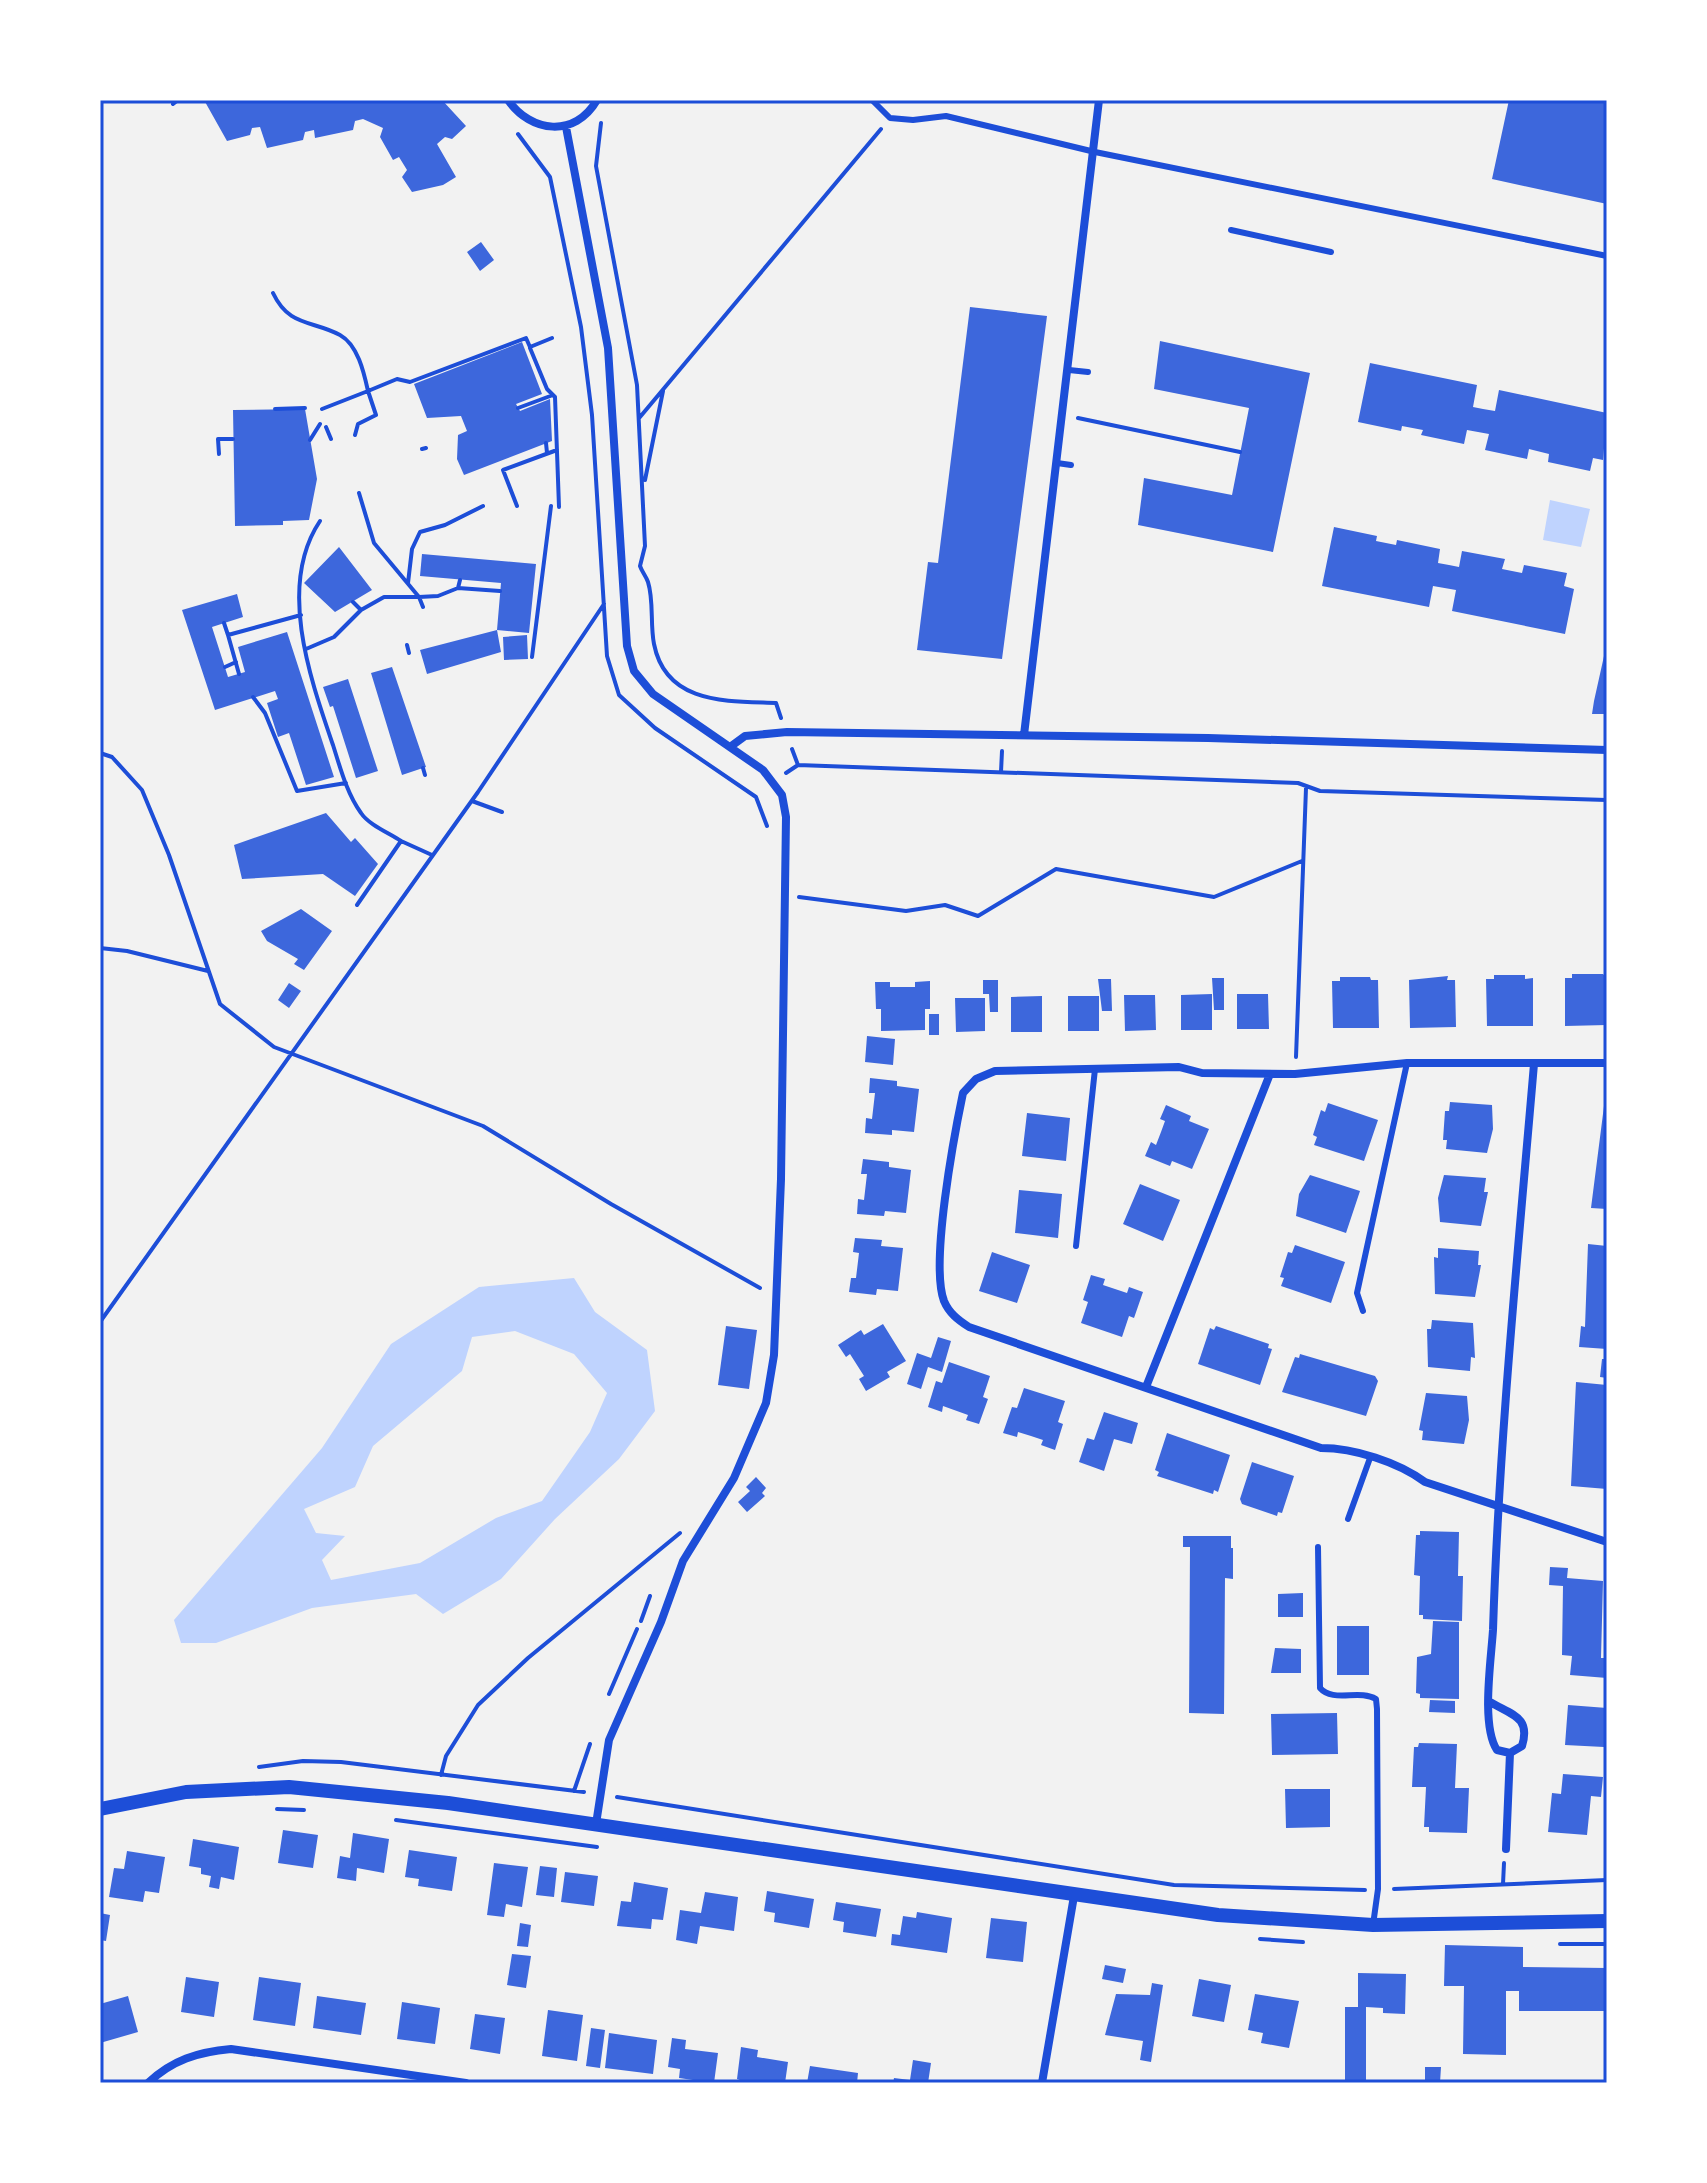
<svg xmlns="http://www.w3.org/2000/svg" width="1707" height="2183" font-family="Arial,sans-serif">
	<style>
		.water { fill: #bfd3fe; fill-rule: evenodd }
		.building { fill: #3d67dc }
		.lines { fill: none; stroke-linecap: round; stroke-linejoin: round }
		.path { stroke: #1d4ed8; stroke-width: 4 }
		.service { stroke: #1d4ed8; stroke-width: 6 }
		.minor { stroke: #1d4ed8; stroke-width: 8 }
		.tertiary { stroke: #1d4ed8; stroke-width: 14 }
		.neatline { fill: none; stroke: #1d4ed8; stroke-width: 3 }
	</style>
	<rect width="100%" height="100%" fill="#f2f2f2"/>
	<!-- water -->
	<path class="water" d="M1550 500 1590 509 1581 547 1543 540Z
		M574 1278 595 1312 647 1350 655 1411 619 1459 555 1519 501 1579 443 1614 416 1594 312 1608 216 1643H181L174 1620 322 1448 391 1344 479 1287ZM515 1331 574 1354 607 1393 590 1432 542 1501 496 1518 420 1563 331 1580 322 1560 345 1536 316 1533 304 1509 355 1487 373 1446 462 1371 472 1337Z"/>
	<!-- building -->
	<path class="building" d="M204 100H442L466 126 452 139 445 137 437 144 456 177 443 185 412 192 402 177 407 170 399 157 393 160 380 137 383 128 363 119 355 121 353 130 315 138 314 130 305 132 303 140 267 148 260 127 252 128 250 135 227 141Z
		M1509 100H1607V204L1492 179Z
		M481 242 494 260 480 271 467 252Z
		M970 307 1047 316 1002 659 917 650 928 562 938 563Z
		M1160 341 1310 373 1273 552 1138 525 1144 478 1232 495 1249 408 1154 389Z
		M522 342 542 394 516 404 520 411 550 399 552 441 464 475 457 459 458 435 467 431 461 416 427 418 414 384Z
		M1370 363 1477 385 1473 407 1483 409 1495 411 1499 390 1607 413 1603 460 1593 458 1590 471 1548 462 1549 454 1529 449 1527 459 1485 450 1489 434 1467 430 1464 444 1421 435 1423 430 1402 426 1401 431 1358 422Z
		M305 409 317 479 309 520 283 521V525L235 526 233 410Z
		M1334 527 1377 536 1376 541 1396 545 1397 540 1440 549 1438 563 1449 565 1459 567 1462 551 1505 559 1502 569 1522 573 1524 565 1567 573 1564 586 1574 589 1565 634 1452 611 1456 590 1433 586 1429 607 1322 586Z
		M339 547 372 590 335 612 304 583Z
		M422 554 536 564 529 633 497 630 501 583 420 576Z
		M237 594 243 617 212 627 228 677 245 672 238 647 287 632 334 777 306 785 289 733 278 737 267 703 278 699 275 691 215 710 182 610Z
		M497 630 501 652 427 674 420 650Z
		M527 635 528 659 504 660 503 637Z
		M1606 647 1607 714H1592L1594 701Z
		M392 667 426 767 402 775 371 673Z
		M348 679 378 771 356 778 333 706 330 707 323 687Z
		M326 813 351 842 355 838 378 864 355 896 323 874 242 879 234 845Z
		M301 909 332 931 304 970 294 964 298 959 267 941 261 931Z
		M1572 974H1603L1607 978V1025L1565 1026V978H1572Z
		M1494 975H1525V979L1533 978V1026H1487L1486 979H1494Z
		M1448 976 1447 980H1455L1456 1027 1410 1028 1409 980Z
		M1340 977H1370L1371 980H1378L1379 1028H1333L1332 981H1340Z
		M1212 978H1224V1010H1214Z
		M1098 979H1111L1112 1011H1102Z
		M983 980H998V1012H990L989 994H983Z
		M930 981V1009H925V1030L881 1031V1009H876L875 982H890V987H915V982Z
		M289 983 301 991 289 1008 278 1000Z
		M1212 994V1030H1181V995Z
		M1237 994H1268L1269 1029H1237Z
		M1124 995H1155L1156 1030 1125 1031Z
		M1042 996V1032H1011V997Z
		M1068 996H1099V1031H1068Z
		M955 998H985V1031L956 1032Z
		M929 1014H939V1035H929Z
		M867 1036 895 1039 893 1065 865 1062Z
		M870 1078 897 1081V1086L919 1089 914 1132 892 1130V1135L865 1133 866 1118 872 1119 875 1093H869Z
		M1450 1102 1492 1105 1493 1129 1487 1153 1446 1149 1447 1140H1443L1445 1111H1449Z
		M1328 1103 1378 1120 1364 1161 1314 1145 1317 1137 1313 1135 1321 1110 1325 1112Z
		M1166 1105 1191 1116 1189 1121 1209 1129 1192 1169 1172 1161 1170 1166 1145 1156 1151 1142 1156 1145 1161 1132 1165 1121 1160 1119Z
		M1604 1106H1607V1209L1591 1208Z
		M1027 1113 1070 1118 1066 1161 1022 1156Z
		M863 1159 889 1162V1167L911 1170 906 1213 885 1211 884 1216 857 1214 858 1199 864 1200 867 1174H861Z
		M1310 1175 1360 1191 1346 1233 1296 1216 1299 1194Z
		M1444 1175 1486 1178 1484 1192H1488L1481 1226 1440 1222 1438 1198Z
		M1140 1184 1180 1200 1163 1241 1123 1224Z
		M1019 1190 1062 1194 1058 1238 1015 1233Z
		M855 1238 882 1240 881 1246 903 1248 898 1291 877 1289 876 1295 849 1292 851 1278H856L859 1253 853 1252Z
		M1588 1244 1607 1246V1349L1579 1347 1581 1326 1585 1327Z
		M1295 1245 1345 1262 1331 1303 1281 1286 1284 1278 1280 1277 1288 1252 1292 1253Z
		M1438 1248 1479 1251 1478 1265H1481L1475 1297 1435 1294 1434 1257 1438 1258Z
		M992 1252 1030 1265 1017 1303 979 1291Z
		M1091 1275 1105 1279 1103 1285 1127 1293 1129 1287 1143 1292 1134 1318 1129 1316 1122 1337 1081 1323 1088 1302 1083 1300Z
		M1432 1320 1473 1323 1475 1358 1471 1357 1470 1371 1428 1367 1427 1329H1431Z
		M883 1324 906 1361 887 1372 890 1377 866 1391 859 1379 864 1376 850 1354 846 1357 838 1345 861 1330 864 1335Z
		M726 1326 757 1330 749 1389 718 1385Z
		M1216 1326 1269 1344 1268 1348 1272 1349 1260 1385 1198 1364 1210 1328 1214 1330Z
		M938 1337 951 1341 942 1372 928 1367 921 1389 907 1384 917 1353 931 1358Z
		M1300 1354 1375 1376 1378 1381 1366 1416 1282 1392 1295 1357 1299 1358Z
		M1602 1359H1607V1378L1600 1377Z
		M949 1362 990 1376 983 1397 988 1399 979 1424 966 1420 968 1415 943 1406 942 1412 928 1407 936 1381 942 1383Z
		M1576 1382 1607 1385V1489L1571 1486Z
		M1024 1388 1065 1401 1058 1422 1063 1424 1055 1450 1041 1445 1043 1440 1031 1436 1018 1432 1017 1437 1003 1433 1012 1407 1017 1408Z
		M1426 1393 1467 1396 1469 1420 1464 1444 1422 1440 1423 1431 1419 1430Z
		M1104 1412 1138 1423 1132 1444 1114 1439 1104 1471 1079 1462 1087 1438 1094 1440Z
		M1167 1433 1230 1455 1218 1492 1214 1490 1213 1494 1157 1476 1159 1472 1155 1470Z
		M1252 1462 1294 1476 1282 1513 1278 1512 1277 1516 1242 1504 1240 1499Z
		M756 1477 766 1488 762 1493 765 1496 747 1512 738 1502 750 1491 746 1487Z
		M1420 1531 1459 1532 1458 1576H1463L1462 1621 1423 1619V1615H1419L1420 1576 1414 1575 1416 1535H1420Z
		M1183 1536H1231V1548H1233V1579L1225 1578 1224 1714 1189 1713 1190 1547H1183Z
		M1550 1567 1568 1568 1567 1578 1603 1581 1601 1658H1607V1678L1570 1675 1572 1656 1562 1655 1563 1586 1549 1585Z
		M1303 1593V1617H1278V1594Z
		M1433 1621 1459 1622V1699L1420 1698V1694L1416 1693 1417 1657 1431 1654Z
		M1337 1626H1369V1675H1337Z
		M1275 1648 1301 1649V1673H1271Z
		M1430 1700 1455 1701V1713L1429 1712Z
		M1568 1705 1607 1708 1604 1747 1565 1745Z
		M1337 1713 1338 1754 1272 1755 1271 1714Z
		M1419 1743 1457 1744 1455 1788H1469L1467 1833 1429 1832V1827H1424L1426 1787H1412L1414 1747H1418Z
		M1563 1774 1603 1777 1601 1797 1591 1796 1587 1835 1548 1832 1552 1793 1561 1794Z
		M1285 1789H1330V1827L1286 1828Z
		M283 1830 318 1835 313 1868 278 1863Z
		M353 1833 389 1839 384 1873 357 1868 356 1881 337 1878 340 1856 350 1858Z
		M193 1839 239 1847 234 1880 221 1877 219 1889 209 1887 211 1876 201 1874V1868L189 1866Z
		M409 1850 457 1857 452 1891 418 1886 419 1879 405 1877Z
		M127 1851 165 1857 159 1893 145 1891 143 1902 109 1897 114 1868 124 1869Z
		M494 1863 528 1867 522 1907 506 1904 504 1917 487 1915Z
		M540 1866 557 1868 554 1897 536 1895Z
		M565 1872 598 1876 594 1906 561 1902Z
		M634 1882 668 1888 663 1920 652 1919 651 1929 617 1926 621 1901 631 1902Z
		M767 1891 814 1899 809 1928 774 1922 775 1913 764 1911Z
		M705 1892 738 1897 734 1931 700 1926 697 1944 676 1940 680 1910 701 1913Z
		M836 1902 881 1909 876 1937 843 1932 844 1922 833 1920Z
		M917 1912 952 1918 947 1953 891 1945 892 1934 900 1935 903 1916 916 1918Z
		M100 1913 110 1915 106 1941 100 1940Z
		M991 1918 1027 1922 1023 1962 986 1958Z
		M520 1923 531 1925 528 1947 517 1946Z
		M1445 1945 1523 1947V1967L1607 1968V2011H1519V1991H1506V2055L1463 2054 1464 1986H1444Z
		M512 1954 531 1956 526 1988 507 1985Z
		M1105 1965 1126 1969 1123 1983 1102 1979Z
		M1358 1973 1406 1974 1405 2014 1383 2013V2008L1366 2007V2083H1345V2007H1358Z
		M186 1977 219 1982 214 2017 181 2012Z
		M259 1977 301 1983 295 2026 253 2020Z
		M1199 1979 1231 1985 1224 2022 1192 2016Z
		M1152 1983 1163 1985 1151 2062 1140 2060 1143 2041 1105 2035 1116 1994 1150 1995Z
		M1255 1994 1299 2001 1289 2048 1261 2043 1263 2033 1248 2030Z
		M128 1996 138 2032 100 2043V2004Z
		M317 1996 366 2003 361 2035 313 2028Z
		M402 2002 440 2008 435 2044 397 2039Z
		M548 2010 583 2015 577 2061 542 2056Z
		M475 2014 505 2018 500 2054 470 2049Z
		M591 2028 605 2030 600 2068 586 2066Z
		M609 2033 657 2040 653 2074 605 2068Z
		M672 2038 686 2040 685 2049 718 2053 714 2083 679 2078 680 2069 668 2067Z
		M741 2047 758 2050 757 2057 788 2062 785 2083H748L737 2079Z
		M913 2060 931 2063 928 2083H893L894 2078 910 2080Z
		M810 2066 858 2073 857 2083H807Z
		M1425 2067H1441L1440 2083H1425Z"/>
	<g class="lines">
		<!-- path -->
		<path class="path" d="M173 104 178 100
			M601 123 596 166 637 385 645 546 640 566C642 572 646 576 648 582 654 601 650 624 654 644 666 705 728 701 776 703L781 718
			M518 134 550 177 581 327 592 415 607 656 619 695 655 728 756 797 767 826
			M273 293C289 327 312 320 340 335 358 345 364 373 368 391L397 379 410 382 526 338 530 347 552 338
			M530 348 547 389 555 397 559 507
			M518 408 553 395
			M275 409 305 408
			M322 409 368 391 376 415 358 424 355 435
			M640 417 881 129
			M1078 418 1240 452
			M326 427 331 439
			M310 440 320 424
			M546 443 547 453
			M422 449 426 448
			M219 454 218 439H233
			M645 480 663 391
			M359 493 374 543 419 597 438 596 458 588
			M517 506 503 470 557 450
			M320 521C277 585 310 678 333 745 340 767 347 794 361 813 369 825 389 833 401 841
			M460 580 458 588 500 591
			M408 583 412 549 420 532 445 525 483 506
			M353 602 361 610
			M224 623 228 635
			M407 645 409 653
			M306 649 334 637 361 610 384 597H419L423 607
			M532 657 551 506
			M225 667 236 662
			M239 674 228 635 301 615
			M253 697 265 713 297 791 346 783
			M792 749 798 765
			M100 753 112 757 142 790 169 855 220 1004 274 1047 483 1126 611 1204 760 1288
			M423 768 425 775
			M1001 772 1002 751
			M786 773 798 765 1298 783 1320 791 1607 800
			M472 801 502 812
			M799 897 906 911 945 905 978 916 1056 869 1214 897 1302 861
			M357 905 401 841 432 855
			M100 948 127 951 208 971
			M1296 1057 1306 788
			M100 1322 478 792 604 604
			M641 1621 650 1596
			M609 1694 637 1629
			M259 1767 303 1761 341 1762 584 1792
			M441 1775 446 1756 478 1705 528 1658 680 1533
			M574 1791 590 1744
			M617 1797 1174 1885 1365 1890
			M277 1809 304 1810
			M396 1820 597 1847
			M1503 1884 1504 1863
			M1394 1889 1607 1880
			M1260 1939 1303 1942
			M1560 1944H1607"/>
		<!-- service -->
		<path class="service" d="M872 100 890 118 913 120 946 116 1095 152 1607 256
			M1231 230 1331 252
			M1069 370 1088 372
			M1057 463 1071 465
			M1076 1246 1095 1069
			M1363 1311 1357 1293 1407 1063
			M1348 1519 1370 1458
			M1318 1547 1320 1688C1333 1703 1359 1689 1376 1699L1377 1709 1378 1889 1373 1925"/>
		<!-- minor -->
		<path class="minor" d="M508 100C531 133 575 138 597 100
			M566 127 608 348 627 646 634 671 653 694 763 770 782 795 786 817 781 1179 774 1355 766 1403 734 1478 683 1561 661 1622 609 1740 596 1824
			M1024 735 1099 100
			M730 747 745 736 787 732 1208 738 1607 750
			M1607 1063H1407L1295 1074 1202 1073 1179 1067 995 1071 976 1079 963 1093C954 1136 930 1264 944 1301 949 1313 958 1320 969 1327L1321 1448C1354 1448 1398 1462 1425 1482L1607 1542
			M1146 1387 1270 1074
			M1490 1702C1512 1715 1531 1717 1522 1746L1510 1753 1497 1750C1481 1726 1491 1661 1493 1630 1499 1441 1518 1252 1534 1064
			M1506 1849 1510 1753
			M148 2083C172 2060 198 2052 231 2049L466 2083
			M1042 2083 1074 1896"/>
		<!-- tertiary -->
		<path class="tertiary" d="M100 1809 186 1792 289 1787 448 1803 1218 1915 1373 1925 1607 1921"/>
	</g>
	<!-- border -->
	<rect width="1707" height="2183" fill="none" stroke="#ffffff" stroke-width="204"/>
	<rect x="102" y="102" width="1503" height="1979" class="neatline"/>
</svg>
